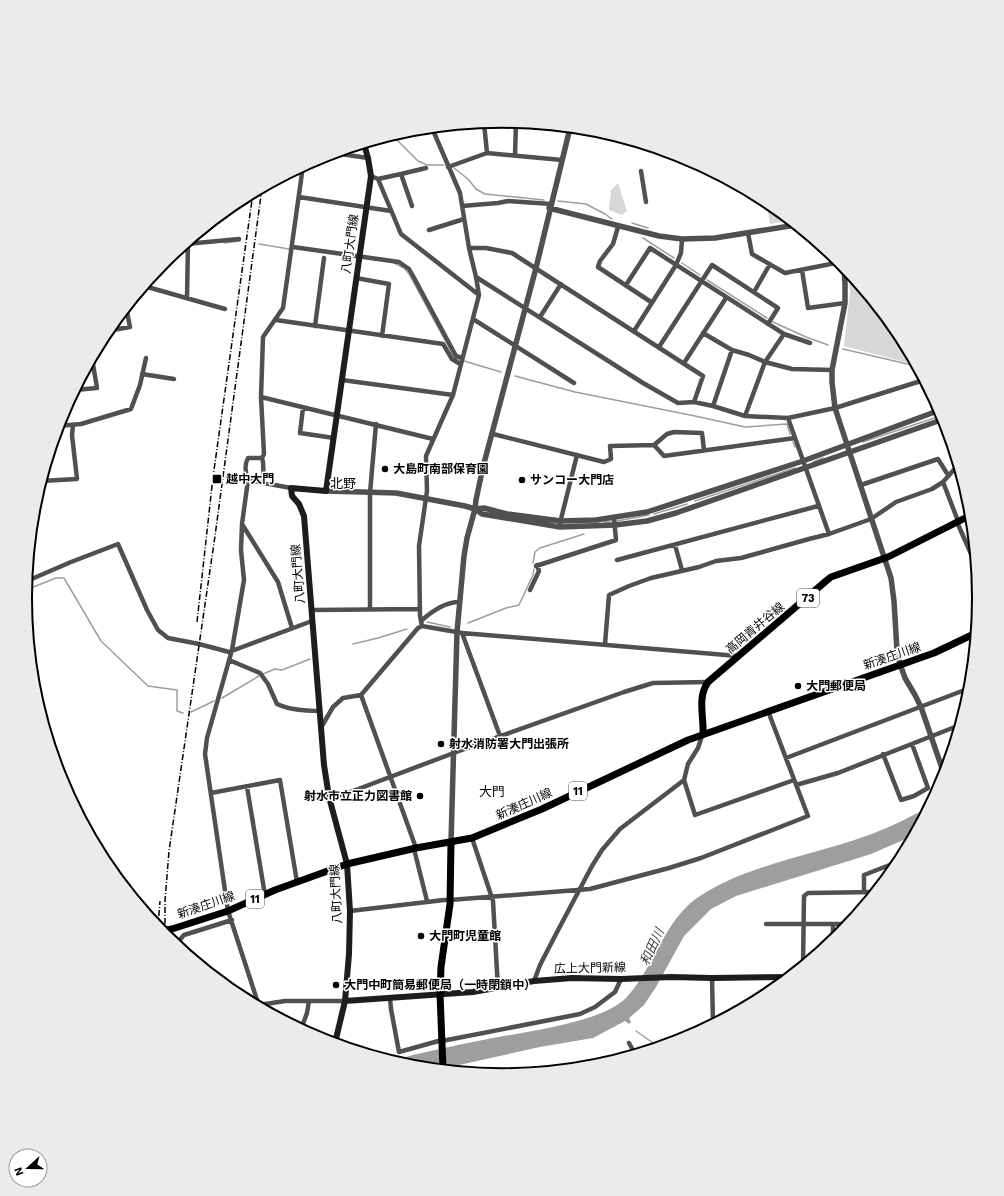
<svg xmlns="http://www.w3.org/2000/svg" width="1004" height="1196" font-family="'Work Sans','Noto Sans JP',sans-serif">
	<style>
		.green { fill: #d7d7d7 }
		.water { fill: #9e9e9e }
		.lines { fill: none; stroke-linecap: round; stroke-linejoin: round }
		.stream { stroke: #9e9e9e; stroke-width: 1.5 }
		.minor { stroke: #505050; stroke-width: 4.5 }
		.tertiary { stroke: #505050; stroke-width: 5.5 }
		.secondary { stroke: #1d1d1d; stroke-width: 6 }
		.primary { stroke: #000; stroke-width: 7 }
		.rail { stroke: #000; stroke-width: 1.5; stroke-dasharray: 6 2 1 2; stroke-linecap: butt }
		.poi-dot { fill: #000; stroke: #fff; stroke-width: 1.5 }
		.labels { text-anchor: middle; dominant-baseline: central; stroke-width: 3; stroke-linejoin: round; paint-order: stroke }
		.shield { fill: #fff; stroke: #4c4c4c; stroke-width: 1 }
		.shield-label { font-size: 11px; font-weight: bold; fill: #000 }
		.street-label { font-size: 12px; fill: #000; stroke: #fff }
		.poi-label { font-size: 12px; font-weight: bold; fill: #000; stroke: #fff; text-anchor: start }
		.neighbourhood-label { font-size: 13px; fill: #000; stroke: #fff }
		.water-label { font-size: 13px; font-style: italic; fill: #3f3f3f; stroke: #fff }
		.rim { fill: none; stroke: #000; stroke-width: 2 }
	</style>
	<rect width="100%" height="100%" fill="#fff"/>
	<!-- green -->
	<path class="green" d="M618 183 627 211 622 215 609 210 611 190Z
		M766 201 767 202 790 220 770 224Z
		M848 272 899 333 916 365 844 346 850 292Z"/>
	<!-- water -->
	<path class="water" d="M928 808 914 835 908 838 871 854 736 896 711 909 684 936 656 987 644 1005 629 1018 631 1022 629 1024 625 1021 593 1038 540 1047 441 1069 409 1066 391 1061C423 1052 456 1045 488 1039 524 1032 601 1023 626 998 655 967 664 919 700 896 747 865 813 855 866 836 887 829 907 818 928 808Z"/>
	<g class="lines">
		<!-- stream -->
		<path class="stream" d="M392 135 418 161 427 165H444
			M454 168 468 179 476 189 485 194 544 200
			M558 201 586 204 605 214 612 219
			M632 223 648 228
			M643 238 674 258
			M224 243 240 241
			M259 244 289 249
			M394 263 404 268 409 274 453 355 458 360
			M682 263 700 275
			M707 280 767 318
			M773 322 806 337 828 345
			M843 349 916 366
			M464 361 501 372
			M515 376 575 392 695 416 745 427 787 424 790 434
			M793 442 795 447
			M863 442 943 415
			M813 462 823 458
			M695 501 795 468
			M654 514 687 504
			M617 521 649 515
			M604 522H612
			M533 563 535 552 540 548 584 534
			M26 590 56 578H64L101 641 148 686 177 690V711L183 713
			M427 622 450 627
			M468 623 506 608 519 605 533 575 534 569
			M353 644 378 638 407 629
			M263 674 275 669 282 670 310 659
			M222 698 259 676
			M191 712 214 701
			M636 1031 659 1047"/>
		<!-- minor -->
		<path class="minor" d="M484 123 487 153
			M334 153 368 158
			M515 156 516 122
			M448 167 487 153 562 160
			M641 171 646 202
			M401 174 426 168
			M371 176 378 179 401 234 479 295
			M378 179 401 174 412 206
			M299 197 391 211
			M462 206 498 203 508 201 551 204
			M618 227 613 244 600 261 598 267 651 302
			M429 230 464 219
			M748 233 752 254 785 273 841 262
			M186 244 239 239
			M293 247 399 262 409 269 413 276 456 356 462 358
			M469 248H486L512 253 703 376 694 402
			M802 270 808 308 845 303
			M476 277 643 383 678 403 694 402 713 406 745 416 788 418 835 408 924 380
			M356 278 389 284 382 336
			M626 285 650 248 784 334 810 343
			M144 286 225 309
			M754 292 770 264
			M187 298 188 242
			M540 317 561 284
			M473 319 574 383
			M276 320 443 344 452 359 460 364
			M315 326 324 258
			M107 331 130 327 126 307
			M634 331 676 265 681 253 682 239
			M703 333 732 350 749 355 765 362 792 369 832 370
			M659 347 712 265 778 308 768 324
			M684 363 726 298
			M142 374 174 379
			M342 380 453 395
			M75 390 97 388 92 358
			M261 397 433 439
			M713 406 732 350
			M303 408 300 433 334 438
			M745 416 765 362 784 334
			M788 418 829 534
			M58 426 81 424 131 409 140 385 146 358
			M493 434 604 462 611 459 610 446 654 445 664 456 795 438
			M654 445 667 434 674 432 702 433 704 450
			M248 480 291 488
			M41 481 77 479 72 435 73 425
			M943 482 958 521
			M264 483 263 462 262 458 264 454 261 397 263 337 283 308 303 166
			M861 485 938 459 948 475
			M957 522 971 554 975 559
			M560 523 577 455
			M242 524 278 582 292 628
			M675 545 682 570
			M617 560 818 506
			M536 566 616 540 614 518
			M27 581 71 562 118 544 147 610 158 630 168 638 199 644 229 652 312 621
			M530 590 539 571 537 565
			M370 609V493L376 424
			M313 610 420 609
			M421 621C431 612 445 602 459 602
			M422 626 420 616 419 546 427 491 426 456 453 395 479 295 476 277 469 248 460 193 432 128
			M462 633 500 736
			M605 644 609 595 629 586 651 578 699 567 716 561 741 558 809 539 829 534 871 519 896 502 932 489 943 482 958 465
			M229 660 260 673 268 684 277 704C290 710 306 711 320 711
			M361 695 416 848
			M322 726 333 707 343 698 361 695 418 628 422 626 462 633 738 656
			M883 754 901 800 914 796 928 788 912 744
			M786 758 970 688
			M684 780 695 815 794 780
			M942 781 943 771
			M796 785 838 773 960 725
			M247 787 265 895
			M211 793 280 780 297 882
			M329 797 345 794 459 751 624 692 653 683 708 682
			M472 838 493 901 498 989
			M414 849 427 901
			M864 892V875L900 861
			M350 911 444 900H450L590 889 669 868 701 858 808 816 768 711
			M766 924H849
			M833 924V941
			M176 944 184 935 232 920
			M803 965 804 896 808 893 875 892
			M712 978 713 1023
			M534 981 540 965 556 934 592 866 602 850 620 829 684 780 688 764 698 748 702 736
			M390 998 391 1009 399 1052 442 1040
			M259 1005 285 1001H345
			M259 1006 228 911 205 754 207 738 232 650 244 580 241 550 242 524 248 480C245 472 244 465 248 458H262
			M301 1029 307 1013 309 1001
			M442 1041 580 1014 595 1007 615 992 621 979
			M629 1043 634 1052 638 1053
			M660 1046 661 1044 664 1045"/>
		<!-- tertiary -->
		<path class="tertiary" d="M549 208 659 236 682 239 715 238 796 225
			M844 266 845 284V303L832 370V382L835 408 891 578 894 601 897 651 900 664 905 678 915 695 921 707 943 771
			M326 491 396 493 465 506 475 509 482 514 560 527 615 525 647 521 676 513 944 419
			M475 509 484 508 507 514 561 521 596 520 647 512 803 461 940 410
			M451 842 457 632 464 556 467 538 475 509 476 500 483 467 536 268 570 128"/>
		<!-- secondary -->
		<path class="secondary" d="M345 1001 473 992 534 981 572 978 621 979 671 977 712 978 789 977
			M335 1043 345 1001 349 954 350 911 347 864 329 797 324 765 304 516 299 504 292 496 291 488 326 491 371 176 368 158 364 144"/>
		<!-- primary -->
		<path class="primary" d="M703 734C704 716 697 698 708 682L826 581 831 577 888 557 971 515
			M161 931 172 929 228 911 275 890 347 864 416 848 472 838 542 809 688 740 934 653 976 633
			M443 1069 440 994 441 967 450 904 451 842"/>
		<!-- rail -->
		<path class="rail" d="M197 622 213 477 253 193
			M158 927 160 901
			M165 935V901L169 851 215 536 262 188"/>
	</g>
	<!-- markers -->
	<g class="poi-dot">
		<circle cx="385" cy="469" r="4"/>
		<rect x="212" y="474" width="10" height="10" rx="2"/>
		<circle cx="522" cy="480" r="4"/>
		<circle cx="798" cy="686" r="4"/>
		<circle cx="441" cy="744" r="4"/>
		<circle cx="420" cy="796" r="4"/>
		<circle cx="421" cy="936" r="4"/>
		<circle cx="336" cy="985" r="4"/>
	</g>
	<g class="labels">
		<!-- shield labels -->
		<g class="shield">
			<rect x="797" y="589" width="22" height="18" rx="3"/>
			<rect x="569" y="782" width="18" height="18" rx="3"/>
			<rect x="246" y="890" width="18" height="18" rx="3"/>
		</g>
		<g class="shield-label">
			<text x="808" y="598">73</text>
			<text x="578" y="791">11</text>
			<text x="255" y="899">11</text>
		</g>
		<!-- street labels -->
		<g class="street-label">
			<text transform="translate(350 244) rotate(-82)">八町大門線</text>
			<text transform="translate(298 574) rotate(-95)">八町大門線</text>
			<text transform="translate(755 628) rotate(-40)">高岡青井谷線</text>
			<text transform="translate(892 656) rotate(-19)">新湊庄川線</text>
			<text transform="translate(524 804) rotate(-24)">新湊庄川線</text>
			<text transform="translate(336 894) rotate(-93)">八町大門線</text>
			<text transform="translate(206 905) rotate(-19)">新湊庄川線</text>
			<text transform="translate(590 968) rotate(-1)">広上大門新線</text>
		</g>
		<!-- poi labels -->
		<g class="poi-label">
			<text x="393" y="469">大島町南部保育園</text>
			<text x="226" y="479">越中大門</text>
			<text x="530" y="480">サンコー大門店</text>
			<text x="806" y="686">大門郵便局</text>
			<text x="449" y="744">射水消防署大門出張所</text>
			<text x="412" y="796" text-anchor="end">射水市立正力図書館</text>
			<text x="429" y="936">大門町児童館</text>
			<text x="344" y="985">大門中町簡易郵便局（一時閉鎖中）</text>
		</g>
		<!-- neighbourhood labels -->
		<g class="neighbourhood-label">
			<text x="343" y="483">北野</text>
			<text x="492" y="791">大門</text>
		</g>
		<!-- water labels -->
		<g class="water-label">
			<text transform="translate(652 947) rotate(-65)">和田川</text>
		</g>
	</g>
	<!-- crop -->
	<path d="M0 0H1004V1196H0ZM32 598a470 470 0 1 1 940 0a470 470 0 1 1-940 0Z" fill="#ebebeb" fill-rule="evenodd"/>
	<path class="rim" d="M32 598a470 470 0 1 1 940 0a470 470 0 1 1-940 0Z"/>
	<!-- north arrow -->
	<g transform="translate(28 1168) rotate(249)"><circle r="19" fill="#ffffff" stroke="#999999"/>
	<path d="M0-3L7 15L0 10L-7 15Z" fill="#000000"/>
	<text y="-6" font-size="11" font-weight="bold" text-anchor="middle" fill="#000000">N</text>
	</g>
</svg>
